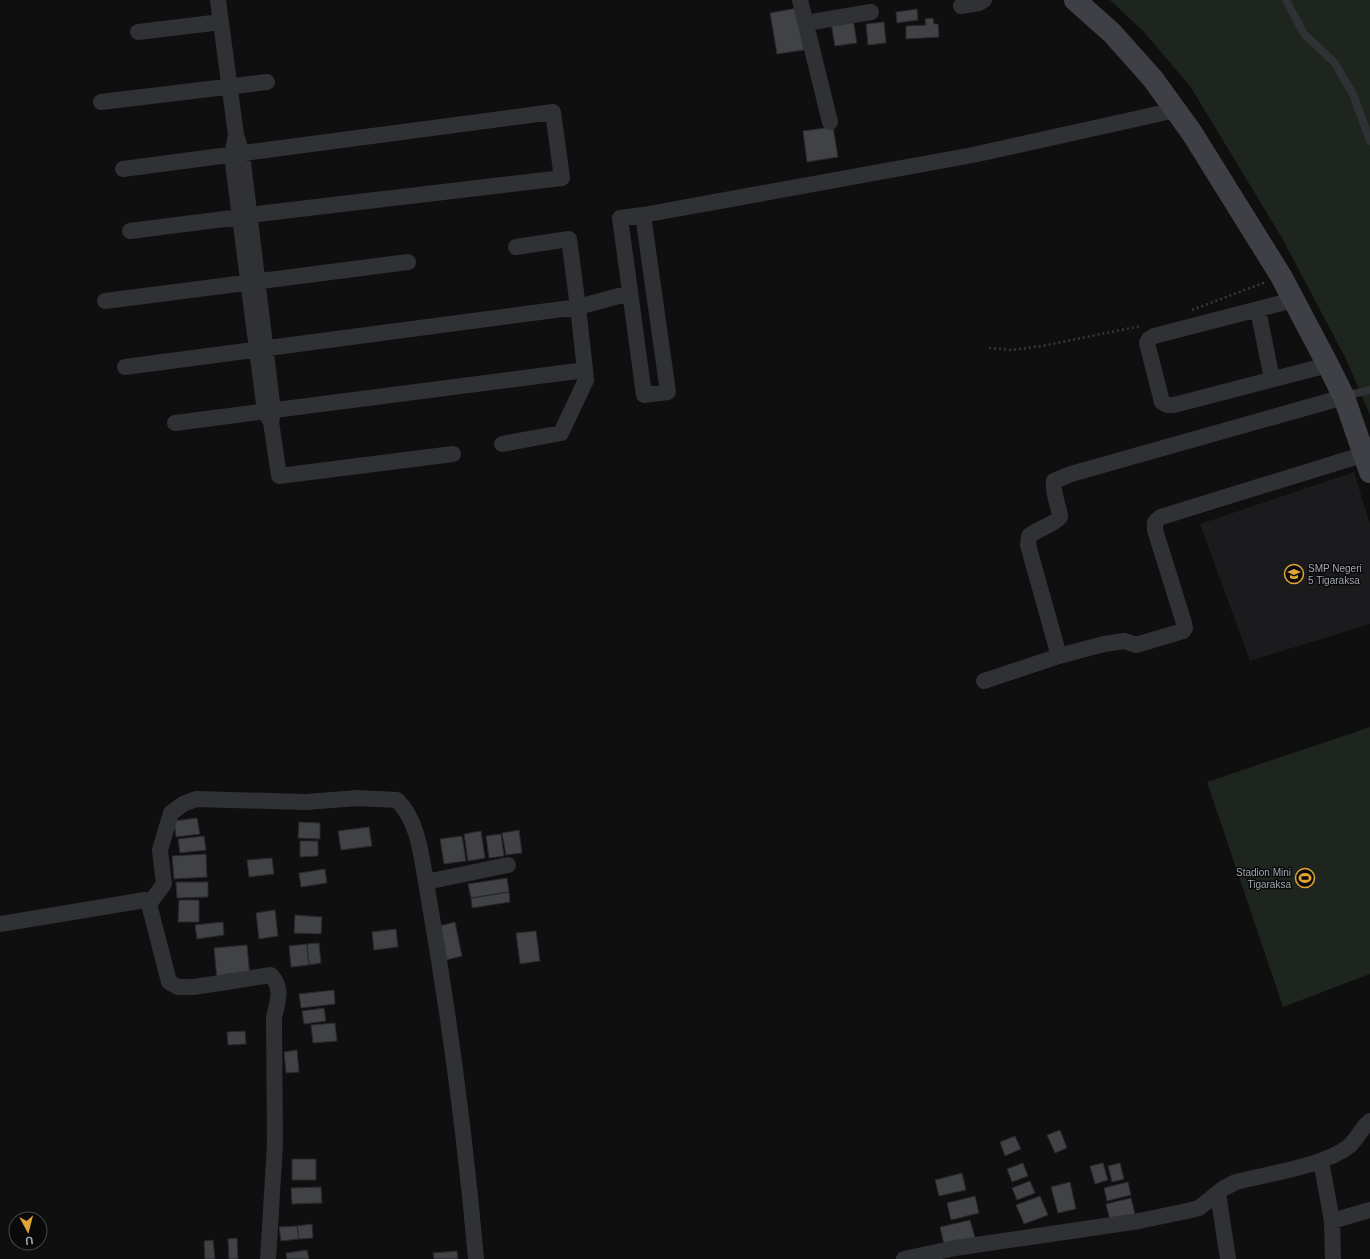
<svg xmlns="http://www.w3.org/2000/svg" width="1370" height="1259" font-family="Helvetica,sans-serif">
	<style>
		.built { fill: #1b1b1d }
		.green { fill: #1e241e }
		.building { fill: #404246; stroke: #29292c }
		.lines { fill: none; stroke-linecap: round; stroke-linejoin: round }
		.path { stroke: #36383c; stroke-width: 2.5; stroke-dasharray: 2 3; stroke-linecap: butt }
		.lane { stroke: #303135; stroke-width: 8 }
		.street { stroke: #303135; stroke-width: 16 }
		.secondary { stroke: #3f4045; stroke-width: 22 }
		.labels { text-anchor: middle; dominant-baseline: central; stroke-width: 3; stroke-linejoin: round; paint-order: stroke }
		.poi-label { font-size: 10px; fill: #a1a6b0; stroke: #0a0a0b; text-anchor: start }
	</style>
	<rect width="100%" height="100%" fill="#0f0f10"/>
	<!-- built -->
	<path class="built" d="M1354 472 1370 524V624L1250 661 1200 524Z"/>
	<!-- green -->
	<path class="green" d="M1110 0H1370V415L1346 359 1282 238 1190 86 1143 31Z
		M1370 727V974L1283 1007 1207 782Z"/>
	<!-- building -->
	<path class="building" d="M797 8 804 50 777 54 770 13Z
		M917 9 918 20 897 23 896 12Z
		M933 18 934 24H938L939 37 906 39V26L926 25 925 19Z
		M853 19 857 43 835 46 831 23Z
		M884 22 886 43 868 45 866 24Z
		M833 127 838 157 807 162 803 131Z
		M197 818 200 834 176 837 174 821Z
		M299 822 320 823V839L298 838Z
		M369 827 372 846 341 850 338 831Z
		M519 830 522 853 506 855 502 833Z
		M481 831 485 858 468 861 464 834Z
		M501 834 504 856 489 858 486 836Z
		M204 836 206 850 180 853 178 839Z
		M462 836 466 861 444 864 440 839Z
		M300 841H318V856L300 857Z
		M206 854 207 877 174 879 172 856Z
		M272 858 274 874 249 877 247 860Z
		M325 869 327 883 301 887 299 873Z
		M507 878 509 892 471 898 468 884Z
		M176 882H208V897L177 898Z
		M509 892 510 902 472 908 471 898Z
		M179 900H199V922H178Z
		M275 910 278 936 259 939 256 913Z
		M295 915 322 917 321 934 294 933Z
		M223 922 224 935 197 939 195 925Z
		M455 922 462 956 446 960 439 926Z
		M396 929 398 947 374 950 372 932Z
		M536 931 540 961 520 964 516 933Z
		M319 943 321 963 309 965 307 944Z
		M307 944 309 965 291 967 289 946Z
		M247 945 250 977 217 980 214 948Z
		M334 990 335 1004 301 1008 299 994Z
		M324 1008 326 1021 304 1024 302 1011Z
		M335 1023 337 1041 313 1043 311 1025Z
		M245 1031 246 1044 228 1045 227 1032Z
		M297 1050 299 1072 286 1073 284 1052Z
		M1060 1130 1067 1148 1055 1153 1047 1135Z
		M1015 1136 1021 1149 1005 1156 1000 1142Z
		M292 1159H316V1180H292Z
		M1023 1163 1028 1176 1012 1182 1007 1169Z
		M1103 1163 1108 1180 1095 1184 1090 1166Z
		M1120 1163 1124 1179 1112 1182 1108 1166Z
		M962 1173 966 1190 939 1196 935 1180Z
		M1030 1181 1035 1193 1017 1200 1012 1188Z
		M1070 1182 1076 1209 1058 1213 1051 1187Z
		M1128 1182 1131 1195 1107 1201 1104 1188Z
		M321 1187 322 1203 292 1204 291 1188Z
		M975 1196 979 1213 951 1220 947 1203Z
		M1040 1196 1048 1215 1024 1224 1016 1205Z
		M1131 1198 1135 1214 1110 1220 1106 1204Z
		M970 1220 976 1241 945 1249 940 1227Z
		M312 1224 313 1238 299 1239 297 1226Z
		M297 1226 299 1239 281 1241 279 1227Z
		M237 1238 238 1259H229L228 1239Z
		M213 1240 215 1259H205L204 1241Z
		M307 1250 309 1259H287L286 1253Z
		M457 1251 458 1259H434L433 1253Z"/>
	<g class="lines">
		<!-- path -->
		<path class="path" d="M1192 310 1266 282
			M989 348 1012 350 1042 346 1141 326"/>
		<!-- lane -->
		<path class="lane" d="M1286 0 1304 34 1334 62 1353 94 1370 141
			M1345 396 1370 390"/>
		<!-- street -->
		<path class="street" d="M218 0 236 135 242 154 273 411 271 422 265 412 232 155 236 135
			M800 0 830 122
			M961 6 979 3 984 0
			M806 23 871 12
			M138 32 221 22
			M101 102 267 82
			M123 169 553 112 562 178 249 215
			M643 215 973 155 1176 110
			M643 215 668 392 644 395 620 218Z
			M130 231 240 217
			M1293 300 1154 336 1149 339 1147 343 1162 402 1167 405H1174L1328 365
			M105 301 408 262
			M1258 310 1272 379
			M125 367 578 307 569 239 516 247
			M271 422 279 476 453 454
			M175 423 585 370 578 307 630 293
			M502 444 561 433 586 380 585 370
			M1059 656 1028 545 1029 536C1039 528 1052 526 1060 517 1059 505 1052 493 1054 481L1071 474 1344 397
			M984 681 1059 656 1104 644 1125 641 1136 645 1183 631 1185 628 1184 623 1155 530V522L1161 517 1365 454
			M149 904 164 884 160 850 171 813 183 804 196 799 306 802 358 798 397 800C418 821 421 854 426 882
			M0 924 145 900 149 904 169 982 178 987H194L271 975C283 988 278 1001 274 1017L275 1144 268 1259
			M1321 1161 1332 1221 1333 1259
			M1218 1193 1228 1259
			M1332 1221 1370 1210
			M476 1259C465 1133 448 1007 426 882L508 865
			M904 1259 955 1248 1139 1221 1187 1211 1199 1208 1224 1188 1236 1182C1267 1174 1323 1166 1348 1147 1357 1140 1361 1128 1370 1121"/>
		<!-- secondary -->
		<path class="secondary" d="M1075 0 1112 33 1153 79 1192 133 1281 276 1328 365 1344 397 1370 472"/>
	</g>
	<!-- icons -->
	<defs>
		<symbol id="school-ring" viewBox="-11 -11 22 22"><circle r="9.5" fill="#0a0a0b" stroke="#e2a535" stroke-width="1.5"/><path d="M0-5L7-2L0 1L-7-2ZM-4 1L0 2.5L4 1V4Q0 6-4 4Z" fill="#e2a535"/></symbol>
		<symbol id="stadium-ring" viewBox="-11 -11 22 22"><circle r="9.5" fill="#0a0a0b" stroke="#e2a535" stroke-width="1.5"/><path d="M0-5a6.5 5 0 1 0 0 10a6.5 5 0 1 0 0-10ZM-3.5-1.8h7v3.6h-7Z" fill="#e2a535"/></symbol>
	</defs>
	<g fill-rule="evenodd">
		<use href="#school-ring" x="1283" y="563" width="22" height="22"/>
		<use href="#stadium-ring" x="1294" y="867" width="22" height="22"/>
	</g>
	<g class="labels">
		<!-- poi labels -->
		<g class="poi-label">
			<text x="1308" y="568">SMP Negeri<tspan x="1308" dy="12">5 Tigaraksa</tspan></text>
			<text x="1291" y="872" text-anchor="end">Stadion Mini<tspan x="1291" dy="12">Tigaraksa</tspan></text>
		</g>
	</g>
	<!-- north arrow -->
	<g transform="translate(28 1231) rotate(173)"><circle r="19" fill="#0a0a0b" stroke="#46484d"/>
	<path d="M0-3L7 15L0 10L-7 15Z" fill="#e2a535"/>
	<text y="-6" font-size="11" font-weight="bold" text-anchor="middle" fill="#a1a6b0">U</text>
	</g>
</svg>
